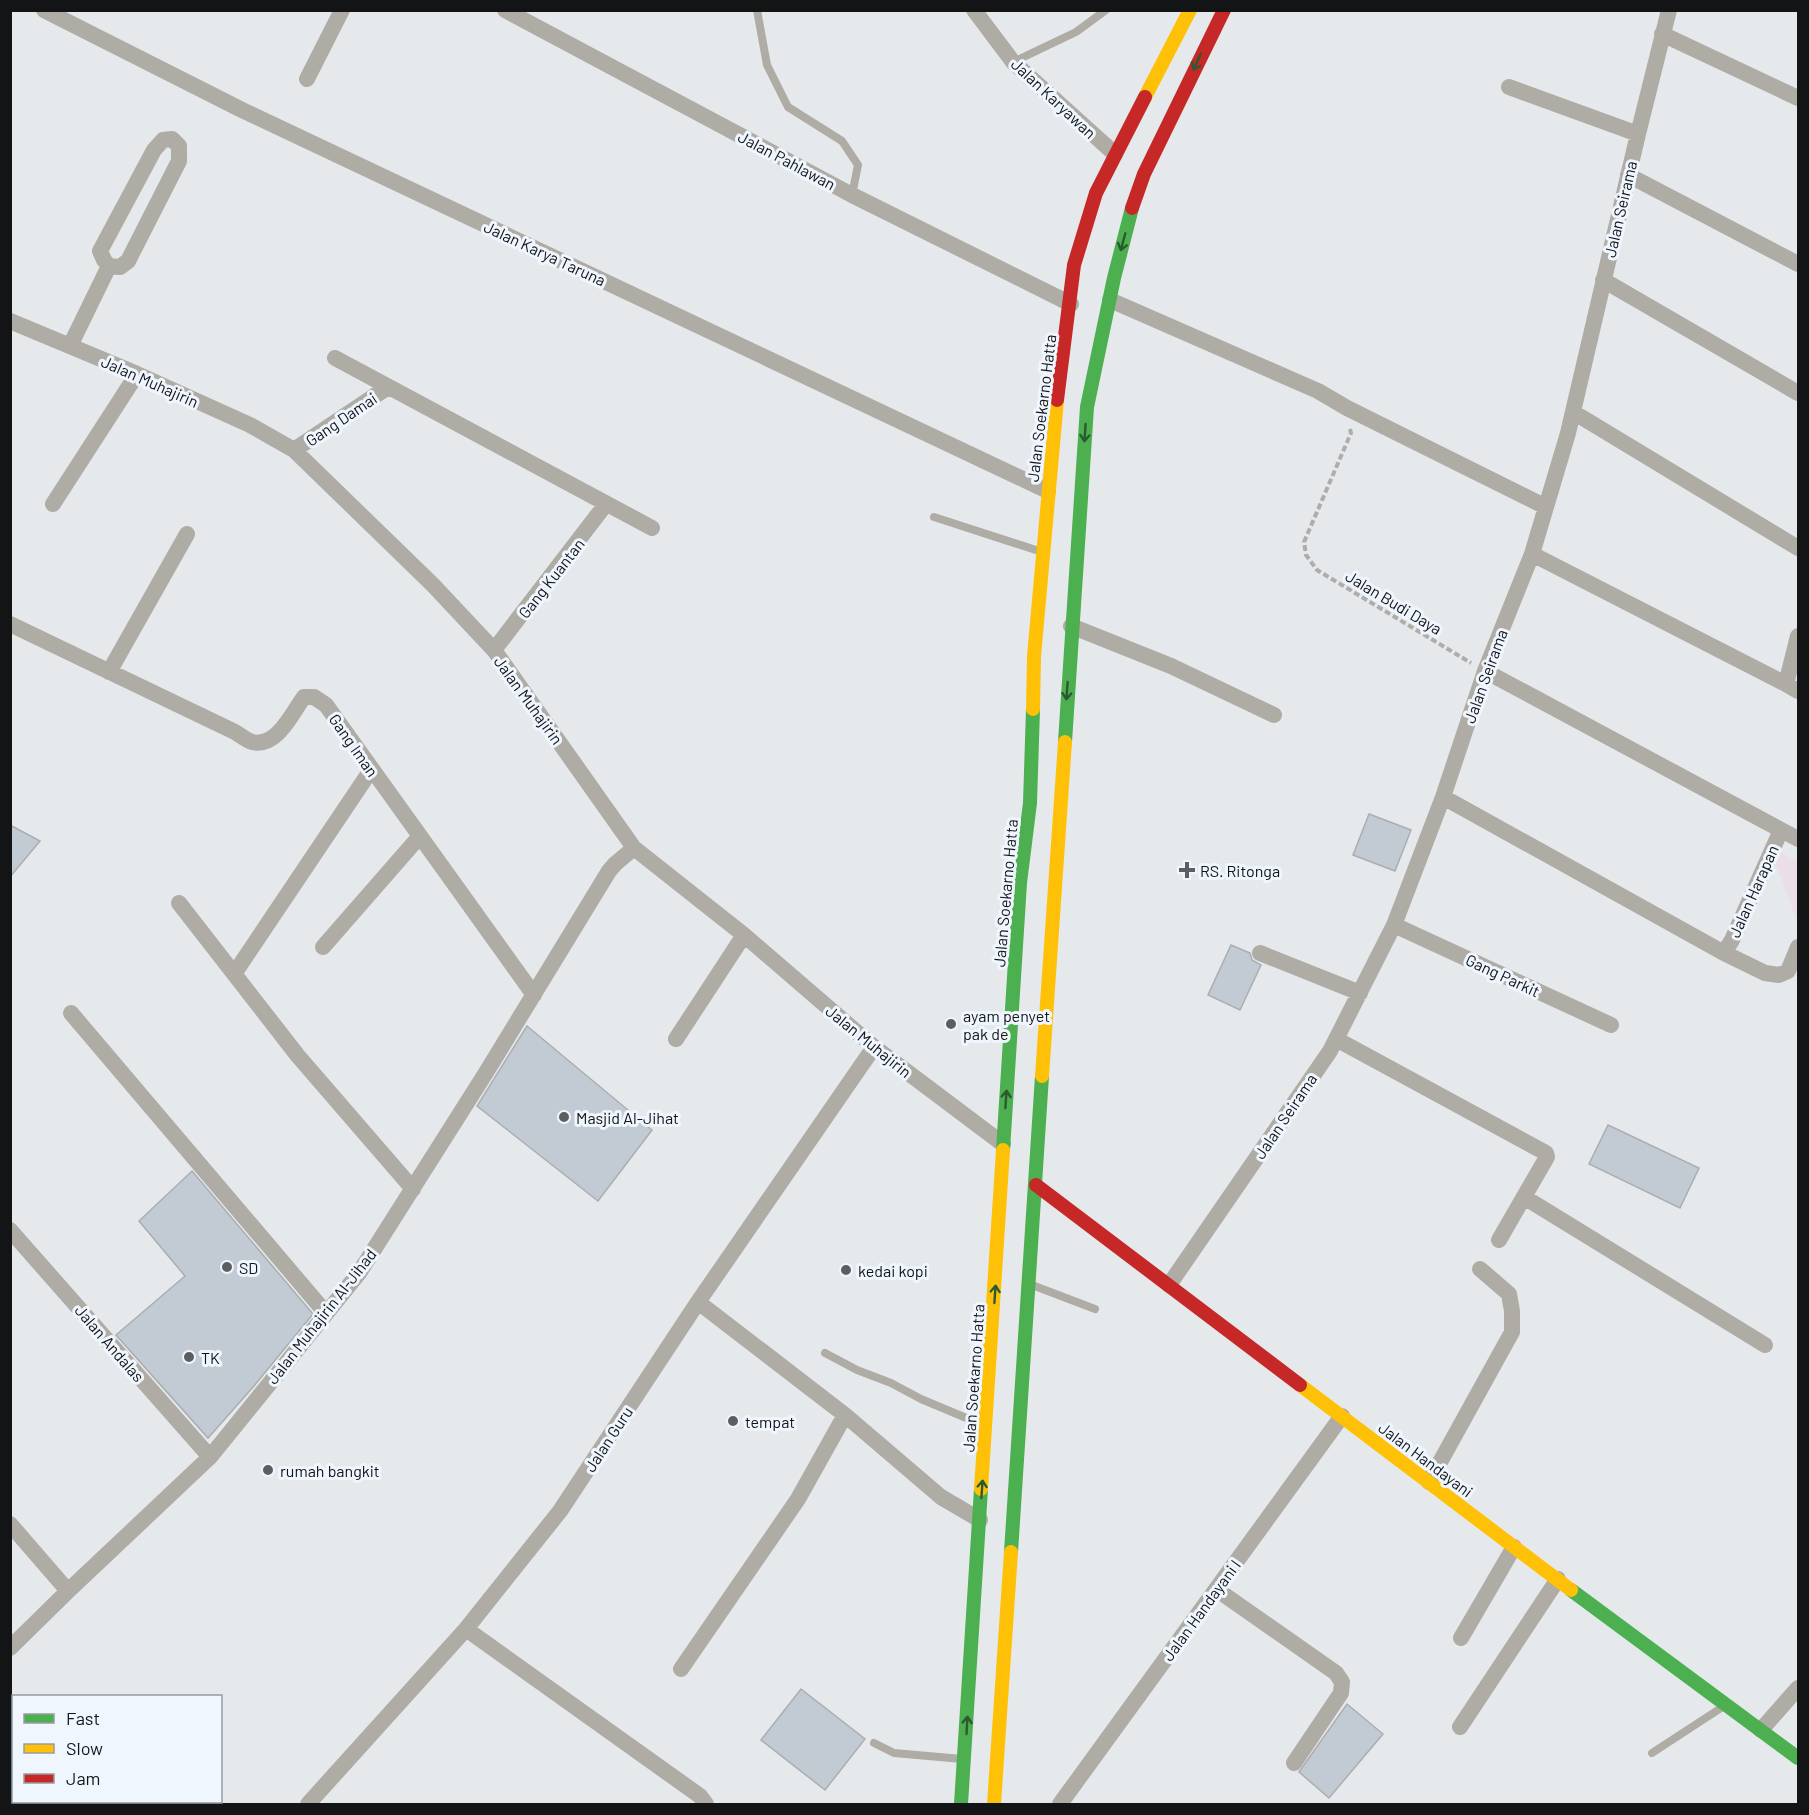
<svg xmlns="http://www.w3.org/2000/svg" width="1809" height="1815" font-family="Barlow,sans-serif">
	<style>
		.industrial { fill: #eadfe8 }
		.building { fill: #c2cad3; stroke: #abaeb1; stroke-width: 1.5 }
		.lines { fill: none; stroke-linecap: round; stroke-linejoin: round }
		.path { stroke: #afadaa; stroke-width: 4; stroke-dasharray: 6 3; stroke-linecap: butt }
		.lane { stroke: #afaba5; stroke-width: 8 }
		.street { stroke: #afaba5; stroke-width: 16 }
		.fast { stroke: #4caf50; stroke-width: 14 }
		.slow { stroke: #ffc107; stroke-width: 14 }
		.jam { stroke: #c62828; stroke-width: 14 }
		.oneway { stroke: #2c5a30 }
		.poi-dot { fill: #5c5f61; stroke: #eff6fe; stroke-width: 2 }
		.labels { text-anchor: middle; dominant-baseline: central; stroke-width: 6; stroke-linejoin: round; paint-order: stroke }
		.street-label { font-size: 16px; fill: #121416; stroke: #eff6fe }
		.poi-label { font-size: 16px; fill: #121416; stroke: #eff6fe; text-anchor: start }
	</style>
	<rect width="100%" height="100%" fill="#e6e9ec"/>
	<!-- industrial -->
	<path class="industrial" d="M1769 845 1798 862V924Z"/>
	<!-- building -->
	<path class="building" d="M1369 814 1411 830 1395 871 1353 855Z
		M10 825 40 841 10 877Z
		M1231 945 1250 953 1252 960 1261 965 1240 1010 1208 995Z
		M527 1026 652 1130 598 1201 477 1106Z
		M1608 1125 1699 1168 1680 1208 1589 1164Z
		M192 1171 313 1314 254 1386 208 1438 116 1335 185 1276 139 1221Z
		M801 1689 865 1739 825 1790 761 1740Z
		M1347 1704 1383 1734 1329 1798 1299 1772Z"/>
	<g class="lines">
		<!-- path -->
		<path class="path" d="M1350 429 1351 433 1304 542 1306 555 1317 570 1471 663"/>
		<!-- lane -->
		<path class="lane" d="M757 10 767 65 788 107 842 141 858 165 852 195
			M1013 62 1076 32 1106 10
			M934 517 1039 551
			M1032 1285 1095 1309
			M825 1353 857 1370 891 1383 921 1399 983 1425
			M874 1743 894 1753 962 1759
			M1652 1753 1724 1706"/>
		<!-- street -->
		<path class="street" d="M44 10 242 110 1048 491
			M505 10 852 195 1071 304
			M974 10 1013 62 1115 154
			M1662 34 1798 98
			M307 79 342 10
			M1509 87 1638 134
			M172 139 179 146V161L128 261 120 267 109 266 104 260 100 251 154 150 163 140Z
			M1628 175 1798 264
			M1603 280 1798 393
			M1110 300 1318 391 1347 408 1546 507
			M10 321 137 374 250 425 294 450 433 585 494 650 634 848 744 935 874 1047 1003 1144
			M70 346 109 266
			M335 358 652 528
			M1573 412 1798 548
			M294 450 388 387
			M53 504 137 374
			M1532 554 1786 684
			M10 624 235 732C240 735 246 740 252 742 277 748 292 713 304 697H314L326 705 534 995
			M1071 626 1171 666 1274 715
			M1798 636 1786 684 1798 691
			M494 650 606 504
			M1485 671 1798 839
			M109 672 187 534
			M1443 797 1724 953 1765 973 1779 975 1788 971 1798 947
			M179 903 298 1056 413 1189
			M1394 925 1611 1025
			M323 947 420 836
			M1260 953 1360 993
			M1724 953 1732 940 1781 830
			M234 974 371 770
			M71 1013 325 1312
			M676 1039 744 935
			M1336 1039 1546 1153 1547 1157 1499 1240
			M1524 1197 1765 1345
			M10 1230 210 1457
			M1169 1285 1330 1051 1394 925 1443 797 1485 671 1532 554 1568 433 1638 134 1669 10
			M698 1302 845 1415 941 1497 980 1520
			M1429 1482 1512 1332V1311L1509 1294 1480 1269
			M10 1524 68 1591
			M1216 1589 1336 1673 1342 1682 1341 1693 1294 1763
			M466 1629 700 1796 706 1804
			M1461 1638 1514 1547
			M10 1648 68 1591 210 1457 359 1273 487 1071 609 871 615 864 634 848
			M681 1669 798 1499 845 1415
			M1460 1727 1558 1579
			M1761 1730 1798 1688
			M10 1761 14 1764
			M50 1802 53 1804
			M308 1804 466 1629 560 1511 698 1302 874 1047
			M1060 1804 1342 1416"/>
		<!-- fast -->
		<path class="fast" d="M1065 742 1087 407 1114 278 1132 208
			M1003 1150 1020 883 1030 803 1033 709
			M1011 1552 1042 1076
			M1571 1590 1798 1758
			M961 1804 981 1489"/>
		<!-- slow -->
		<path class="slow" d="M1145 97 1190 10
			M1033 709 1034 656 1057 400
			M1042 1076 1065 742
			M1300 1385 1571 1590
			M981 1489 1003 1150
			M994 1804 1011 1552"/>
		<!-- jam -->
		<path class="jam" d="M1132 208 1144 174 1224 10
			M1057 400 1074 265 1096 193 1145 97
			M1036 1185 1300 1385"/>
	</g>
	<!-- one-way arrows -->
	<defs><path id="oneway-shaft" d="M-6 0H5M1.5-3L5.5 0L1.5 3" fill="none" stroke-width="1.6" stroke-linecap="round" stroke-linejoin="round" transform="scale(1.5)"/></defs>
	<g class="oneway">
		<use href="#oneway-shaft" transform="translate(1197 62) rotate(115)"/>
		<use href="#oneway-shaft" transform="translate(1123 242) rotate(105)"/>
		<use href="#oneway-shaft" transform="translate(1085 433) rotate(94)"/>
		<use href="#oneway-shaft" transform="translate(1067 691) rotate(94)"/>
		<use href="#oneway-shaft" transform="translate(1006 1099) rotate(-86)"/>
		<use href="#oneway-shaft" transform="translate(995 1294) rotate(-86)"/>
		<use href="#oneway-shaft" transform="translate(982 1489) rotate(-86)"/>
		<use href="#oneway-shaft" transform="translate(967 1725) rotate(-87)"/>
	</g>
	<!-- markers -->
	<g class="poi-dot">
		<path d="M1184 861h6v6h6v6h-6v6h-6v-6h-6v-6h6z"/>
		<circle cx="951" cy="1024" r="6"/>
		<circle cx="564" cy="1117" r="6"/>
		<circle cx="227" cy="1267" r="6"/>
		<circle cx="846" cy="1270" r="6"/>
		<circle cx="189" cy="1357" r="6"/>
		<circle cx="733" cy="1421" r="6"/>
		<circle cx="268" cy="1470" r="6"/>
	</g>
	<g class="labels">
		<!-- street labels -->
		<g class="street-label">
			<text transform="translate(1054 98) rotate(43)">Jalan Karyawan</text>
			<text transform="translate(787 160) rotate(28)">Jalan Pahlawan</text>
			<text transform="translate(1620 209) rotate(-77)">Jalan Seirama</text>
			<text transform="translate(545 253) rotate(25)">Jalan Karya Taruna</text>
			<text transform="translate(150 381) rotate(24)">Jalan Muhajirin</text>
			<text transform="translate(1041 408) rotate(-83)">Jalan Soekarno Hatta</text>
			<text transform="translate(341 419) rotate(-34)">Gang Damai</text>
			<text transform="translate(551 578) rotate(-52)">Gang Kuantan</text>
			<text transform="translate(1394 602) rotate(31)">Jalan Budi Daya</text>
			<text transform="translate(1485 676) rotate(-70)">Jalan Seirama</text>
			<text transform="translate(529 700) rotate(54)">Jalan Muhajirin</text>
			<text transform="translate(354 745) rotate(55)">Gang Iman</text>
			<text transform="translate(1753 891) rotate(-66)">Jalan Harapan</text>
			<text transform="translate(1005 893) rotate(-85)">Jalan Soekarno Hatta</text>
			<text transform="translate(1503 975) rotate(25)">Gang Parkit</text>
			<text transform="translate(869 1041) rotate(39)">Jalan Muhajirin</text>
			<text transform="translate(1285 1116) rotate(-56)">Jalan Seirama</text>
			<text transform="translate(321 1316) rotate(-52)">Jalan Muhajirin Al-Jihad</text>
			<text transform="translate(110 1343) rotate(49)">Jalan Andalas</text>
			<text transform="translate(973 1378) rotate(-86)">Jalan Soekarno Hatta</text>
			<text transform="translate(608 1439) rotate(-57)">Jalan Guru</text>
			<text transform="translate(1426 1459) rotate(37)">Jalan Handayani</text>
			<text transform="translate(1201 1610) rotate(-54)">Jalan Handayani I</text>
		</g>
		<!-- poi labels -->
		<g class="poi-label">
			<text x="1200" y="870">RS. Ritonga</text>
			<text x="963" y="1015">ayam penyet<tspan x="963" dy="18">pak de</tspan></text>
			<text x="576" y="1117">Masjid Al-Jihat</text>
			<text x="239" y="1267">SD</text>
			<text x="858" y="1270">kedai kopi</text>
			<text x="201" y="1357">TK</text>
			<text x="745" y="1421">tempat</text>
			<text x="280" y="1470">rumah bangkit</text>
		</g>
	</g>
	<!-- border -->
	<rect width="1809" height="1815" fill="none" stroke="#121416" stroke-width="24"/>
	<!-- legend -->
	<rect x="12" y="1695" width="210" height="108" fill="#eff6fe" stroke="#979ca1" stroke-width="1.5"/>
	<rect x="24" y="1714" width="30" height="9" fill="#4caf50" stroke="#979ca1" stroke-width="1.5"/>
	<text x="66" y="1725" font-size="18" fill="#121416">Fast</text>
	<rect x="24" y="1744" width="30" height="9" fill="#ffc107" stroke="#979ca1" stroke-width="1.5"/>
	<text x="66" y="1755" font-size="18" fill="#121416">Slow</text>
	<rect x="24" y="1774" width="30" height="9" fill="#c62828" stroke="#979ca1" stroke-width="1.5"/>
	<text x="66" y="1785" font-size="18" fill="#121416">Jam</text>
</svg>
